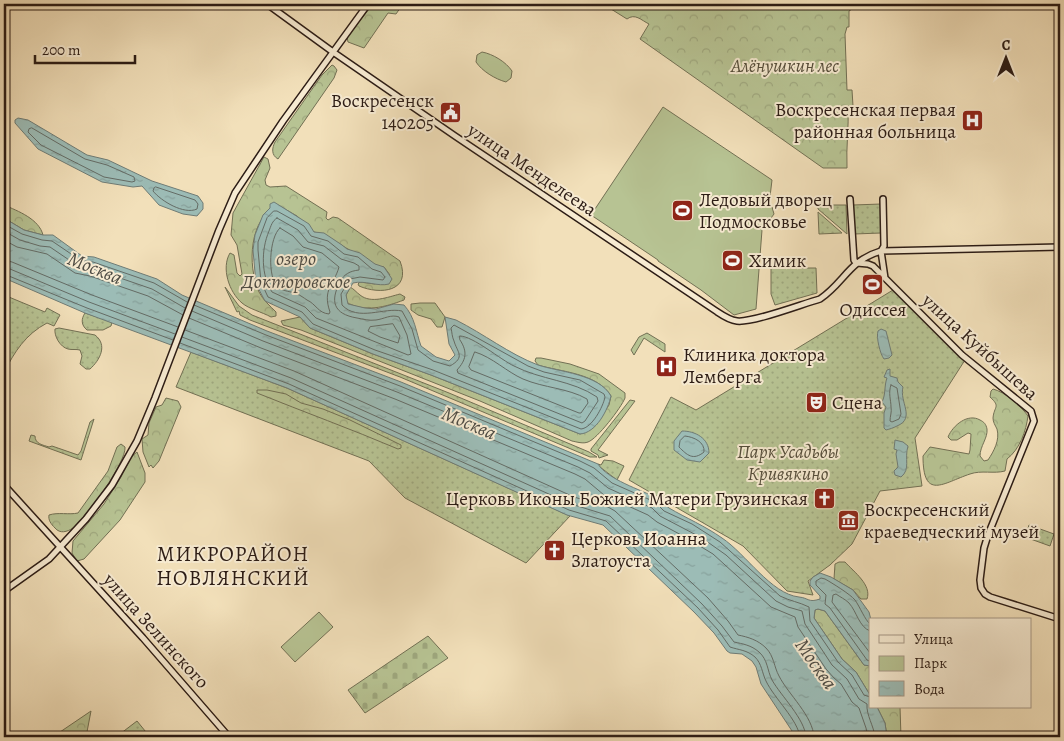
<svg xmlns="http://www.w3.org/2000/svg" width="1064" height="741" font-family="Alegreya,serif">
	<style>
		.green { fill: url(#green-dots); stroke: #727054 }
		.forest { fill: url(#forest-crowns); stroke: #727054 }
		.cemetery { fill: url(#cemetery-stones); stroke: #727054 }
		.pitch { fill: #b7c393; stroke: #727054 }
		.water { fill: url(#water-ripples); stroke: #6f7c76 }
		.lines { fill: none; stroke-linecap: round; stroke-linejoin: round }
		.shore { stroke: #646c66; stroke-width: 1 }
		.secondary-casing { stroke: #2c1c15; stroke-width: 8 }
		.secondary { stroke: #f7ebd2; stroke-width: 5 }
		.labels { text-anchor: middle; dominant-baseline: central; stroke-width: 4; stroke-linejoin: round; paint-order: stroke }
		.park-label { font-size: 19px; font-style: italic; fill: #564e3b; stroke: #f7ebd2 }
		.poi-label { font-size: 19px; fill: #2c1c15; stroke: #f7ebd2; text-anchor: start }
		.street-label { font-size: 19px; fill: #2c1c15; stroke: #f7ebd2 }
		.water-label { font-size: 20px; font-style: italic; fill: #4e4c45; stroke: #f7ebd2 }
		.quarter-label { font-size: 21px; letter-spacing: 1px; fill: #2c1c15; stroke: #f7ebd2 }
	</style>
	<defs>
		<pattern id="green-dots" width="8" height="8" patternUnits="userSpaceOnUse" patternTransform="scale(1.25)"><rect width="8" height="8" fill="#b7c393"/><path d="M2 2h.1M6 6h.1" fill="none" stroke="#9ea77e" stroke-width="1.8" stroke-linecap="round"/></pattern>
		<pattern id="forest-crowns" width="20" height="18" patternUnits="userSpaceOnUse" patternTransform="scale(1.25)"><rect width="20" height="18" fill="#b7c393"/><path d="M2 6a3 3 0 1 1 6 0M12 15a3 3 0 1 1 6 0" fill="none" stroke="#9ea77e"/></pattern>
		<pattern id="cemetery-stones" width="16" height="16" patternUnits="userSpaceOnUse" patternTransform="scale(1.25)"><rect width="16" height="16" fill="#b7c393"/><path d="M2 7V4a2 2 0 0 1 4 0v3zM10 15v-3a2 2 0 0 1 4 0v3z" fill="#9ea77e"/></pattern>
		<pattern id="water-ripples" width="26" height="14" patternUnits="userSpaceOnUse" patternTransform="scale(1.25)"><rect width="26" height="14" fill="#9cbcb6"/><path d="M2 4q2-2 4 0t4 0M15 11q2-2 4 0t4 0" fill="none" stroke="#87a19c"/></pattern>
	</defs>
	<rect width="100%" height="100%" fill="#f2e0ba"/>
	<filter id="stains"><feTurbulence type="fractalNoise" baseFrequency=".004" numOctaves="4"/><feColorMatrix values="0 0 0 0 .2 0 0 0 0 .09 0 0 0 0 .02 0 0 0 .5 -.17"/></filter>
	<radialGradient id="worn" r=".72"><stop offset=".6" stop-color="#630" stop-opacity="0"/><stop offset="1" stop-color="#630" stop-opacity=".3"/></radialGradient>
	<!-- green -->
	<path class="green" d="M881 204V233L854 234 853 205Z
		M818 205H846L847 234 818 209Z
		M818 212 842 233 819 234Z
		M771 268H816L817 293 775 305 771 294Z
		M225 287 239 306 252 315 449 393 589 452 597 457H590L400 377 250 320 240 315 239 311 237 312Z
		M893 290 965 360 915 438 922 486 880 491 852 544 830 565 808 581 813 595 787 591 743 546 629 480 671 397 696 410Z
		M4 295 45 312 47 308 60 315 54 326 47 323C26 334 14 352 4 373Z
		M85 313 112 322 111 326 103 330H87C81 325 81 319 85 313Z
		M59 328 95 335C108 345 100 360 90 369H86L80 364 82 356 80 350C76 349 72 350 68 349 60 347 54 336 55 329Z
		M191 352 287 388 570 516 526 563 405 498 369 461 176 387Z
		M94 419 81 460 29 441 31 435 35 436C35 444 43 445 49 447L52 446 78 455 81 451 90 422Z
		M604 460 613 461 624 466 617 480 600 467 598 464 601 465Z
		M1029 525 1054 534 1050 546 1025 537Z
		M137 721 150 737H116Z"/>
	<!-- forest -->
	<path class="forest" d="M373 4H403L396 14 388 13 364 48 348 42 347 37Z
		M603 4H852V9L849 11V27H847L845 34 847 90H852L853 106H848C849 128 846 146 847 168H823L640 39 649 24C641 20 635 13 627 19Z
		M332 65 334 66 337 70 334 78 278 159C271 155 272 148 275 142L322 75Z
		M264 157 268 159 270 168 265 180 266 185 270 187 286 186 327 212 326 218 328 220 333 217 338 218 400 261C412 292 380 295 359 286L358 284 360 282 375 284 390 275 384 267H379L322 234 314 232 297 216 278 205C249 218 247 265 259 292 263 300 270 306 276 312V316L271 317C262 312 249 309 242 303 229 292 221 268 230 253L234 255 237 273 240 276 242 274 237 245 231 235 233 213Z
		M4 205C18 211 39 219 43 235L24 230 4 218Z
		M350 287C354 289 356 292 360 295 371 304 388 297 400 294L405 297 404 300C385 307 365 313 346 302V295Z
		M420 303H435L445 317 442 327H437L431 319 418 315 411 310V304Z
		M300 317 310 328 373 354 431 375 580 434 593 428 609 405 611 396C597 373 561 372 538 365L535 361 536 358H541L570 364 599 374 625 393V398C621 408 597 439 588 442 583 444 577 442 572 441L480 401 301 330 283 325 281 321Z
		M647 333 665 344V352L644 338 634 355 631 350 639 337Z
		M993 389C1005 392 1021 406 1028 416 1026 431 1020 449 1007 459L1005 471C994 474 981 470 970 474 943 483 923 501 923 456L930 447 969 454 970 450 971 434 968 433 957 440H951L948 437C953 425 968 413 980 420 984 422 986 424 987 429 988 438 980 446 980 456L984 461 988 460C994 451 1000 440 997 429 995 425 993 422 993 418 994 406 1001 407 990 397L991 391Z
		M257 390H267L286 394 301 403 323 409 350 420 401 445V448L398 449C351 429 304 412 257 393Z
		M166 398 178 401 181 407 159 461 153 468 151 465 149 467 143 452 142 439 148 435 149 423 156 407 162 405Z
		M630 400 635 401 598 450 608 455 599 458 598 455 591 451V449Z
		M121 444 125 447C127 461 85 520 73 528 67 532 60 534 55 528 51 524 48 520 49 515 58 512 69 515 78 513L108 471 117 447Z
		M137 452 145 473V482L120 520 84 559 77 561 72 553 73 541 104 504 121 477 131 457Z
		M839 562H845C854 572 872 585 867 599H861L853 590 834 579 835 564Z
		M818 609 825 611 864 665 870 666V695L856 672 842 659 814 618 815 610Z
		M877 707H900L901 737H887L885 723Z
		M91 711 86 737H64L60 732Z"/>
	<!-- cemetery -->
	<path class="cemetery" d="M428 636 448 658 365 713 348 690Z"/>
	<!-- pitch -->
	<path class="pitch" d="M482 52C493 54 506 62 512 71L511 78 506 82C495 79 482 71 476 62L477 55Z
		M663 107 772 180 769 205 772 207 774 214 762 230 756 309 734 315 701 290 658 261V260L591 215Z
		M319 612 333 627 295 662 281 647Z"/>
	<!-- water -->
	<path class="water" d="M18 118 28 120 87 155 108 160 152 181 198 196 203 203V209L197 216 183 214 159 205 142 186 133 187 102 182 38 149 15 123V120Z
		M274 202 309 224 314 232 324 233 342 245 347 249 360 253 375 264 384 267 392 279 389 284C378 287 365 280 353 283L346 295 348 304 365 308 376 309 394 304 404 305C415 317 416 332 421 346L436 357 449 361 455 355 449 344 445 317 456 320C484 334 509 354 538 365 559 372 599 374 611 396 608 410 596 433 580 434L431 375 373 354 310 328 300 317 265 301 256 284 253 250 255 235 263 215 270 208V204Z
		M4 218 24 230 43 235H53L82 256 94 257 157 279 182 295 267 331 401 382 598 464C607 479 641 490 657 498 662 500 664 505 669 508 686 518 705 526 722 538 746 554 771 594 799 597 809 598 808 603 820 599V596L810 585V581L813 577 820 573 831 577 853 590 869 612 871 620 870 666 864 665 825 611 818 609 815 610 814 618 842 659 856 672 870 695V707H877L885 723 887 737H796L761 684 756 667 752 661 742 654 730 653 727 651 714 633 694 612 603 525 567 515 287 388 85 313 4 278Z
		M881 329 886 331 892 355 889 358 884 359C880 354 876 337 878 331Z
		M890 369V376L897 378 898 382 903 387C899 402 916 418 897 426 893 428 890 429 886 430L884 428V413L886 407 882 402C886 394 884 386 887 378L884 377 887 370Z
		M682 431C695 431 709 438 709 453L700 462 687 460 674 450V441Z
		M895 440 903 442 908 446C904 459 911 469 901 477L895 475 894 471 898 467 896 454 897 450 894 449Z"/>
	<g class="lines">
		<!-- shore -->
		<path class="shore" d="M32 128 85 159 107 165 134 177 135 181 132 182 104 177 41 145 28 132 29 129Z
			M156 187 195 200 198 204 197 209C184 215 161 201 153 191L154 188Z
			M274 211H277L304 226 311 236 328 241 344 254 358 257 372 269 381 272 385 277 383 280 360 277 350 279 341 294 342 305C358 322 384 307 402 311L412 329 418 350 433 361 450 366C466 357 457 352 454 341 452 337 452 332 451 328L454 325 528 366 544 372 580 380 604 394 605 397C603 407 592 428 581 429L433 370 375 350 313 324 302 312 268 297 261 282 258 250V242L267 218Z
			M277 218 298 230 308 242 324 246 341 259 354 263 359 266V270C350 271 344 274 340 282 330 301 333 314 357 318 363 319 369 321 376 320 384 319 391 314 399 317L407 335 411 354 408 355 316 318 305 307 272 292C261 275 261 250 269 231 271 226 272 221 277 218Z
			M4 224 22 234 42 240 52 241 80 260 93 262 154 283 187 302
			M280 228 293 236 303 247 322 253 339 267C334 285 322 289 330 312L329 314C318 313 316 304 307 300 304 298 300 295 297 294 291 291 284 292 278 287 267 278 269 237 280 228Z
			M4 231 20 240 40 246 50 247 78 266 91 268 152 289 185 308
			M4 240 17 247 47 254 75 273 90 276 148 296 183 315
			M4 260 12 262 92 295 178 327
			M4 268 10 269 89 302 175 334
			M4 274 87 308 173 340
			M194 305 266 335 400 386 580 461 594 468 612 483 655 502 664 511 692 524 720 542 780 596C790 601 799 602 809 607L810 621 838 662 852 675 864 695 870 697
			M192 311 263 341 397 392 578 467 590 473 608 488 652 508 660 516 702 538 726 555 776 601 788 607 802 611 805 624 832 665 847 679 859 699 867 704C866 715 874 726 875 737
			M189 318 261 348 395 399 575 474 585 479 604 495 648 515 657 522 685 537 713 554 771 607 795 617 798 627 826 669 834 678 841 684 852 702 859 708 866 728 868 737
			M393 324 400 336 398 343 380 337 368 331 370 327Z
			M185 330 294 371 574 497 608 507 615 511 708 598 728 621 738 635C748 637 758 640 766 648 774 656 774 667 779 676 788 694 813 716 814 737
			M460 336C473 336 501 360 514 366 541 380 572 380 597 397L598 401 585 421 582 423 458 373 457 370C466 360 468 352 460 340Z
			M182 337 291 378 571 504 610 516 702 604 722 626 734 642C743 644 751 645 759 652 768 660 767 670 772 680 781 696 805 719 806 737
			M180 343 289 384 569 510 606 521 698 608 718 630 730 647C739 650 747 650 755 657 762 664 762 673 766 681 774 698 798 720 800 737
			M475 352C492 357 507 372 523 379 544 388 568 388 587 399L588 403 581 413H579L471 370 469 367Z
			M891 385 897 388 901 414 899 419 892 422 890 421C890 416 892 412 891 407 891 400 888 393 891 385Z
			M685 436C694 437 705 442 704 452 693 461 687 455 679 447L680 441Z
			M870 624C865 620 860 607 855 600 850 594 832 583 825 579L821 578 816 581V585L826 595 825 604 830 608 867 660 870 661
			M870 631C859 627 857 612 849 603 845 599 840 597 836 594L833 595 832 602 870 653"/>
		<defs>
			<path id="secondary" d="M267 4 333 52 455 136 716 311C722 315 729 320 737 321 753 323 802 304 820 299 845 282 848 261 881 251L1060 247
				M850 199 854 260 856 263
				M883 199 884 246 881 251 885 278
				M857 263 868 264 873 266 962 355 1031 411 1034 421 988 535 984 548 980 580 981 588 985 594 990 597 1060 619
				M4 485 143 638 229 737
				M4 591 49 559 86 519 112 485 137 441 155 398 219 230 235 193 283 121 368 4"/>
		</defs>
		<!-- secondary casing -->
		<use href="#secondary" class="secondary-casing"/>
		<!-- secondary -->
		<use href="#secondary" class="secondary"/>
	</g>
	<!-- icons -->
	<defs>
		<symbol id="civic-square" viewBox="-11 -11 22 22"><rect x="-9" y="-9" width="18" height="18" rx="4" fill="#8f2418" stroke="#f7ebd2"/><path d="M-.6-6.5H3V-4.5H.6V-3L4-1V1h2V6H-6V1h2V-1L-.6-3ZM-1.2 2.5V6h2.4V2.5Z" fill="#fff"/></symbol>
		<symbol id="hospital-square" viewBox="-11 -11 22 22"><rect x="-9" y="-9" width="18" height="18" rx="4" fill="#8f2418" stroke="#f7ebd2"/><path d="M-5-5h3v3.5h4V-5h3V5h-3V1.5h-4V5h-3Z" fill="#fff"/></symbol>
		<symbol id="stadium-square" viewBox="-11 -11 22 22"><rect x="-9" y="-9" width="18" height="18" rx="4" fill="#8f2418" stroke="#f7ebd2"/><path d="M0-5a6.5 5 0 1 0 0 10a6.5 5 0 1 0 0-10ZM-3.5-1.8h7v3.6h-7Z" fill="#fff"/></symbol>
		<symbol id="theatre-square" viewBox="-11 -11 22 22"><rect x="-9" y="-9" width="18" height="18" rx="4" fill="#8f2418" stroke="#f7ebd2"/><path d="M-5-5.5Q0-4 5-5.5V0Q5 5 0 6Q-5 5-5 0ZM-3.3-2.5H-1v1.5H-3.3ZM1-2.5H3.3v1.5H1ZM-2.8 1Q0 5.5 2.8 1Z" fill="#fff"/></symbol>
		<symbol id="church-square" viewBox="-11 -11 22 22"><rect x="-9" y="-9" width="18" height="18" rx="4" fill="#8f2418" stroke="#f7ebd2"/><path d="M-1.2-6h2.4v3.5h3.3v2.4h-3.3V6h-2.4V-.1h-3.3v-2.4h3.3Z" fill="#fff"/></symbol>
		<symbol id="museum-square" viewBox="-11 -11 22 22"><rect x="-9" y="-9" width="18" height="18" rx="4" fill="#8f2418" stroke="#f7ebd2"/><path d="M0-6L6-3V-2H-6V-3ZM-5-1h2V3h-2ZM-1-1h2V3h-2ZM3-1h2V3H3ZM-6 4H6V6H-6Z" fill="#fff"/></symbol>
	</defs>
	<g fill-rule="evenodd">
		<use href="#civic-square" x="438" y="100" width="25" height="25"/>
		<use href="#hospital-square" x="960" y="108" width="25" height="25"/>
		<use href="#stadium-square" x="670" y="198" width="25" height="25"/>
		<use href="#stadium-square" x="720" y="248" width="25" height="25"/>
		<use href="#stadium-square" x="860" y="272" width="25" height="25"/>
		<use href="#hospital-square" x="654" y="354" width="25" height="25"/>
		<use href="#theatre-square" x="804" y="390" width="25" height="25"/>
		<use href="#church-square" x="812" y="486" width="25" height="25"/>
		<use href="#museum-square" x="836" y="508" width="25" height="25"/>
		<use href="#church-square" x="542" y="538" width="25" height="25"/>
	</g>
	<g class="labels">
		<!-- park labels -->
		<g class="park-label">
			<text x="785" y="66">Алёнушкин лес</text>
			<text x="788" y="452">Парк Усадьбы<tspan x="788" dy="22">Кривякино</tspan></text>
		</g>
		<!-- poi labels -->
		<g class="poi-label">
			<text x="434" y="101" text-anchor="end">Воскресенск<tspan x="434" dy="22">140205</tspan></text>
			<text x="956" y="110" text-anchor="end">Воскресенская первая<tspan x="956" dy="22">районная больница</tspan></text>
			<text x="699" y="200">Ледовый дворец<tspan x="699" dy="22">Подмосковье</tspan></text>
			<text x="749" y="261">Химик</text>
			<text x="873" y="310" text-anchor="middle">Одиссея</text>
			<text x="683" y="355">Клиника доктора<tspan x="683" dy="22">Лемберга</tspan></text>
			<text x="832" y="403">Сцена</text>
			<text x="808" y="499" text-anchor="end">Церковь Иконы Божией Матери Грузинская</text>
			<text x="864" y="510">Воскресенский<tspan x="864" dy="22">краеведческий музей</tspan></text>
			<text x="571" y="539">Церковь Иоанна<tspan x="571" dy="22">Златоуста</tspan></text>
		</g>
		<!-- street labels -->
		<g class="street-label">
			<text transform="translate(532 170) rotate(34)">улица Менделеева</text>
			<text transform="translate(980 347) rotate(42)">улица Куйбышева</text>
			<text transform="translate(156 631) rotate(48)">улица Зелинского</text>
		</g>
		<!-- water labels -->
		<g class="water-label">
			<text x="296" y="258">озеро<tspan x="296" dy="23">Докторовское</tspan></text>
			<text transform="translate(95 268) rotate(22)">Москва</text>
			<text transform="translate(469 423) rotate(23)">Москва</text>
			<text transform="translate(816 664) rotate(55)">Москва</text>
		</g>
		<!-- quarter labels -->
		<g class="quarter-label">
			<text x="233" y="554">МИКРОРАЙОН<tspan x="233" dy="24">НОВЛЯНСКИЙ</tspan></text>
		</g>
	</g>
	<!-- margin -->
	<rect width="1064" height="741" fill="none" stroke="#f2e0ba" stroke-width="20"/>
	<rect x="5" y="5" width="1054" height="731" fill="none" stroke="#2c1c15" stroke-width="2.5"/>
	<rect x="10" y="10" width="1044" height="721" fill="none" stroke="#2c1c15"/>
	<!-- legend -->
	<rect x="869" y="618" width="162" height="90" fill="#f7ebd2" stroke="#a69886"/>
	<rect x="879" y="635" width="25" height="8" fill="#f7ebd2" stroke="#a69886"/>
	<text x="914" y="644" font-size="15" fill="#2c1c15">Улица</text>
	<rect x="879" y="656" width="25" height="15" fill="#b7c393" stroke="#a69886"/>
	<text x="914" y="668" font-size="15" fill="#2c1c15">Парк</text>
	<rect x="879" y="681" width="25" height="15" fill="url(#water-ripples)" stroke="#a69886"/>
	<text x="914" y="694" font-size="15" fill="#2c1c15">Вода</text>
	<!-- north arrow -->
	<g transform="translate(1006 58)" stroke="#f7ebd2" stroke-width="4" paint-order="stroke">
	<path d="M0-4L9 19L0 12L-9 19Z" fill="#2c1c15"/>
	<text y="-8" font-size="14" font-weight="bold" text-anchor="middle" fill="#2c1c15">С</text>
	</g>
	<!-- scale -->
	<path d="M35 55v8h100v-8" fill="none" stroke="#2c1c15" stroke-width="2.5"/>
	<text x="42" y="55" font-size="15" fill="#2c1c15" stroke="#f7ebd2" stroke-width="4" paint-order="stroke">200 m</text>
	<rect width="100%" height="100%" filter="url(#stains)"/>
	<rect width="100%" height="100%" fill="url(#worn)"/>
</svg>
